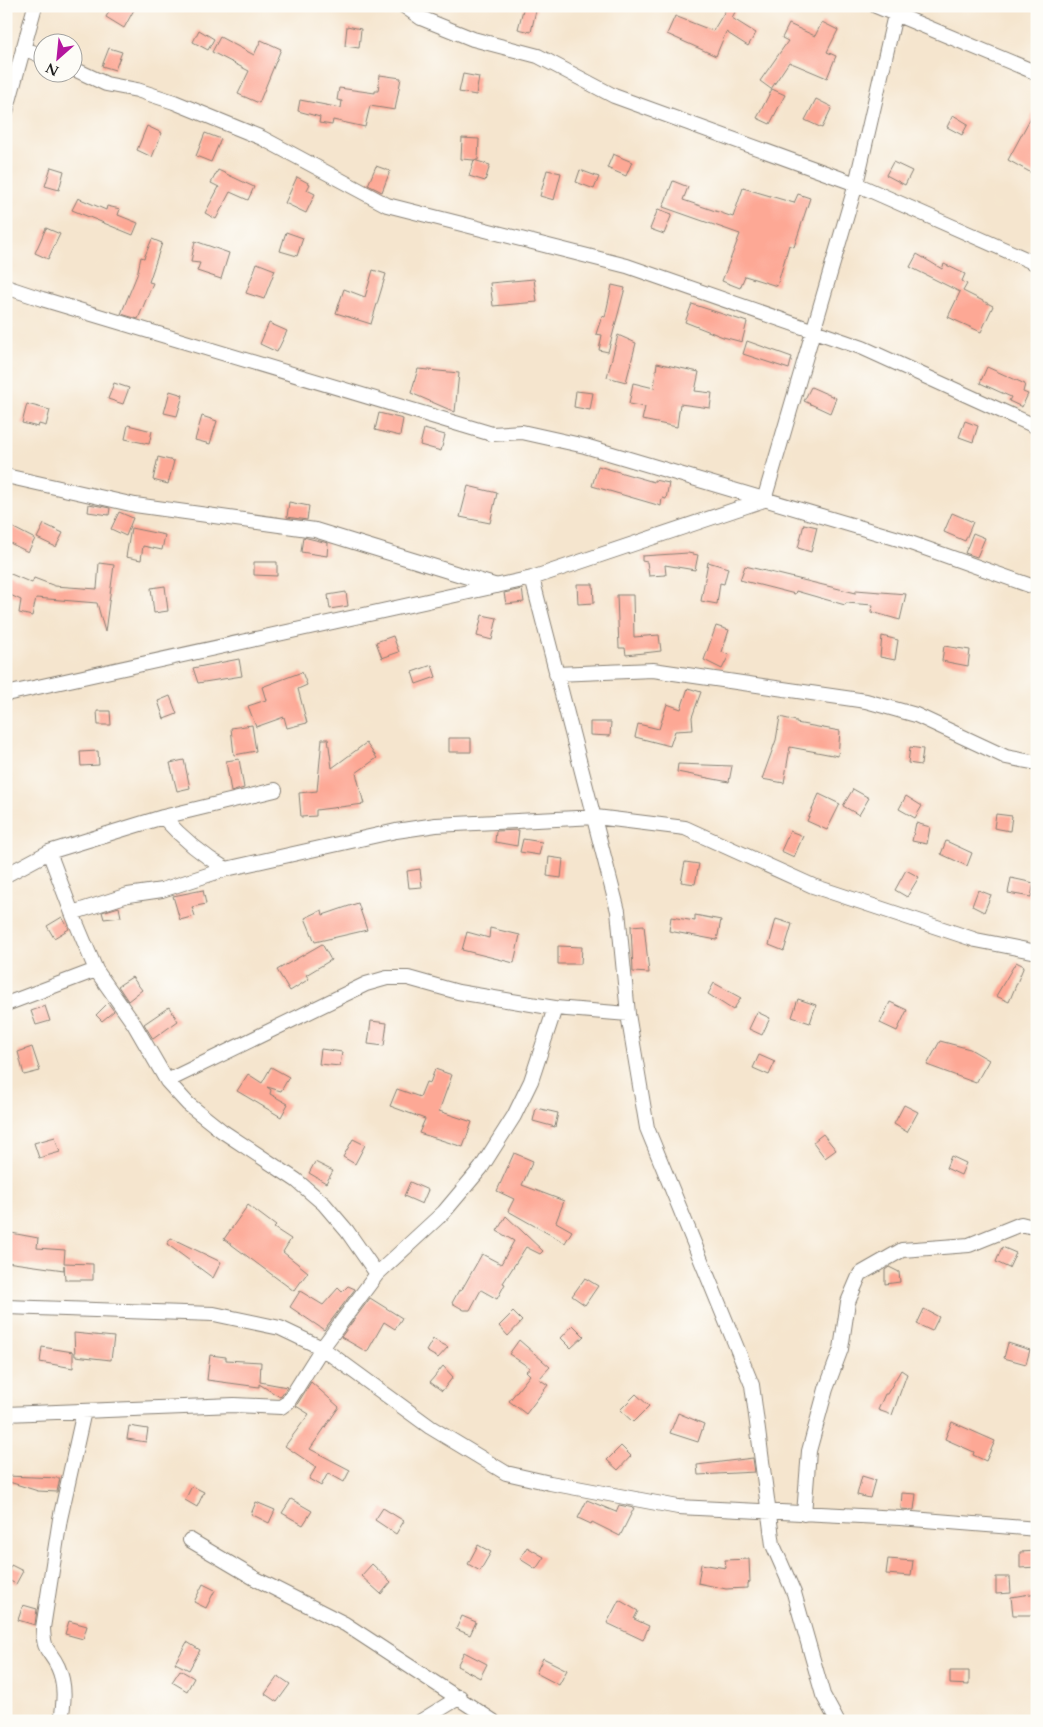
<svg xmlns="http://www.w3.org/2000/svg" width="1043" height="1727" font-family="Cardo,serif">
	<style>
		.building { fill: #fda895 }
		.lines { fill: none; stroke-linecap: round; stroke-linejoin: round }
		.street-casing { stroke: #888075; stroke-width: 16 }
		.street { stroke: #fff; stroke-width: 14 }
	</style>
	<rect width="100%" height="100%" fill="#fdfcf7"/>
	<filter id="ink" filterUnits="userSpaceOnUse"><feTurbulence type="fractalNoise" baseFrequency=".02" numOctaves="2"/><feDisplacementMap in="SourceGraphic" scale="10" xChannelSelector="R" yChannelSelector="G"/><feConvolveMatrix kernelMatrix="1 2 1 2 8 2 1 2 1" color-interpolation-filters="sRGB"/></filter>
	<filter id="wash" filterUnits="userSpaceOnUse"><feTurbulence type="fractalNoise" baseFrequency=".0096" numOctaves="4" result="noise"/><feDisplacementMap in="SourceGraphic" scale="20" xChannelSelector="R" yChannelSelector="G"/><feGaussianBlur stdDeviation="1.12" result="paint"/><feColorMatrix in="noise" values="0 0 0 0 0 0 0 0 0 0 0 0 0 0 0 0 0 1.4 0 .05"/><feComposite in="paint" operator="in"/></filter>
	<g filter="url(#wash)">
		<rect width="100%" height="100%" fill="#f5e5ce"/>
		<g id="blocks">
			<!-- building -->
			<path class="building" d="M112 6H136L124 28 106 17Z
				M524 6H537L531 32 518 29Z
				M728 6 736 10 732 18 756 33 748 46 726 32 716 56 667 34 675 16 713 31Z
				M822 22 838 30 827 52 836 56 827 78 789 62 771 89 760 81 788 41 782 38 789 24 815 36Z
				M347 26 361 29 359 48 345 46Z
				M199 30 214 39 208 50 193 42Z
				M220 37 254 55 261 40 281 49 259 103 238 94 249 71 212 52Z
				M109 48 122 52 115 70 102 66Z
				M463 74 479 77 476 95 459 92Z
				M380 75 401 78 395 110 370 106 365 127 333 120 332 125 319 123 320 117 298 111 300 100 341 108 342 101 337 100 339 88 375 93V91H378Z
				M772 89 785 95 770 124 757 118Z
				M816 99 832 107 822 128 805 120Z
				M1037 106V176L1008 160Z
				M953 115 968 124 962 135 947 127Z
				M147 126 162 133 152 157 137 150Z
				M205 133 221 139 211 162 196 156Z
				M462 138 479 139 478 160H474L490 165 485 181 469 176 474 160 461 159Z
				M613 154 632 162 626 176 607 168Z
				M893 162 912 171 905 185 886 175Z
				M376 166 390 171 382 192 368 185Z
				M51 167 64 171 59 190 45 186Z
				M218 170 254 187 248 200 230 192 216 219 205 213 219 187 211 183Z
				M547 170 561 173 554 200 540 196Z
				M580 170 599 177 594 189 576 182Z
				M297 177 310 184 307 190 315 194 306 213 285 203Z
				M673 181 688 187 683 200 733 217 743 188 794 203 798 194 810 198 794 247 789 245 777 286 745 276 740 288 722 281 740 234 663 207Z
				M78 198 106 210 107 206 120 209 118 215 138 223 133 235 72 210Z
				M658 209 672 214 664 234 650 229Z
				M46 228 60 234 48 259 35 253Z
				M286 232 303 238 297 256 280 251Z
				M152 239 162 243 149 282 153 283 138 319 121 314 137 275 141 257 144 258Z
				M195 241 229 253 221 279 197 271 200 263 191 262Z
				M917 254 942 269 944 264 965 274 962 281 967 284 963 291 993 306 981 332 948 317 960 292 910 267Z
				M257 263 275 270 264 299 246 293Z
				M373 270 386 274 371 324 336 313 344 289 365 297Z
				M534 279 537 302 493 306 490 283Z
				M612 285 625 288 608 352 599 350 602 335 596 334 602 316 605 317Z
				M692 304 747 322 742 342 723 337 685 322Z
				M269 323 287 331 277 352 260 344Z
				M618 335 636 343 626 382 607 377Z
				M747 341 792 357 789 369 743 354Z
				M657 363 699 372 695 391 712 393 710 408 680 404 677 427 642 420 645 407 629 404 633 383 654 388Z
				M987 367 1025 384 1023 392 1028 394 1022 407 1009 401 1011 397 980 383Z
				M418 369 459 373 455 412 411 393Z
				M114 383 129 388 123 404 108 399Z
				M811 387 836 398 830 413 804 401Z
				M170 391 183 395 177 416 164 413Z
				M576 391 593 393 590 410 574 407Z
				M27 404 50 410 46 426 39 424 38 427 22 423Z
				M379 413 403 419 400 436 375 430Z
				M202 416 217 421 210 444 195 440Z
				M965 421 978 426 973 442 959 437Z
				M128 425 152 431 149 444 125 439Z
				M424 429 445 435 441 451 420 445Z
				M158 457 174 461 168 484 153 480Z
				M598 466 654 482V480L669 483 666 499 662 498 661 506 592 486Z
				M468 486 497 493 490 523 460 517Z
				M289 502 309 506 307 520 287 517Z
				M89 504 110 508 109 515 88 512Z
				M119 512 133 518 126 536 111 529Z
				M952 513 973 522 965 541 944 532Z
				M6 524 35 539 28 552 6 541Z
				M44 524 63 533 56 547 37 538Z
				M804 524 817 527 811 552 798 548Z
				M131 528 165 535 162 550 143 546 141 560 126 557Z
				M973 533 985 538 977 557 965 553Z
				M303 537 328 543 327 556 301 552Z
				M688 553 698 555 695 570 665 565 666 575 649 576 647 562 642 561V556Z
				M254 562H277V576L254 575Z
				M708 562 728 568 724 584 720 583 717 604 701 601Z
				M99 563 114 565 105 632 97 603 36 598 32 616 19 613 21 600 6 593V572L32 583 34 578 55 586 97 589Z
				M745 566 856 593V590L906 594 900 620 872 612 873 605 846 603 845 605 796 591 795 594 740 580Z
				M577 584H593L594 603 578 604Z
				M165 586 168 611 154 613 151 588Z
				M522 589 524 602 506 604 504 593Z
				M346 592 348 606 330 609 328 595Z
				M617 595H633L634 637 659 635 661 651 626 655 625 648H619Z
				M482 615 497 618 492 640 477 636Z
				M716 626 729 630 722 652 729 655 722 669 704 660Z
				M393 636 399 652 382 658 376 642Z
				M882 636 898 640 895 660 880 657Z
				M944 646 970 650 968 666 942 661Z
				M239 659 242 676 198 683 193 668Z
				M432 665 436 677 416 684 412 672Z
				M302 672 307 685 298 689 307 723 287 728 284 717 256 727 248 706 266 700 262 687Z
				M688 688 701 692 692 717 693 730 675 731 670 746 635 737 638 724 659 729 667 704 681 709Z
				M170 696 177 714 164 719 158 701Z
				M97 711H110L111 725H98Z
				M780 717 796 721V723L840 731 838 756 790 747 784 783 762 779 776 740Z
				M590 722H611L610 736 590 735Z
				M252 725 256 751 234 755 231 728Z
				M449 738H471V752H449Z
				M322 739H328L332 768 366 743 377 758 356 773 364 804 316 810V816L301 817 299 793 317 791Z
				M910 747 923 749 921 765 908 763Z
				M98 751 99 765 81 766 80 752Z
				M239 759 244 788 231 792 226 761Z
				M184 760 190 788 177 791 170 763Z
				M678 764 732 766 729 782 677 772Z
				M853 789 869 798 859 815 843 806Z
				M819 794 840 804 827 830 807 821Z
				M906 796 922 806 915 818 899 809Z
				M996 814 1012 816 1010 831 994 828Z
				M916 823 930 827 927 844 912 841Z
				M519 830 517 846 495 842 496 831Z
				M790 831 803 836 794 857 781 851Z
				M523 839 542 842 539 855 520 852Z
				M946 841 972 853 967 866 941 854Z
				M549 857 563 859 561 878 547 876Z
				M685 862 699 864 695 884 681 882Z
				M420 869 422 887 409 888 407 871Z
				M906 870 919 877 907 897 895 890Z
				M1011 878 1034 883 1031 897 1008 893Z
				M203 890 206 904 192 907 195 916 180 920 173 896Z
				M978 890 991 895 984 912 972 906Z
				M358 903 367 930 315 942 305 918 322 910 323 915Z
				M119 907 121 917 104 919 102 912Z
				M695 915 721 920 717 940 669 931 671 917 695 921Z
				M62 917 69 929 54 938 47 926Z
				M776 919 792 924 784 951 769 945Z
				M644 925 649 973 633 972 631 926Z
				M490 928 520 935 514 963 462 950 467 932 489 938Z
				M322 944 331 960 306 975 309 979 290 991 277 970Z
				M558 946 582 947 581 964H558Z
				M1016 962 1024 966 1009 1002 996 996Z
				M132 977 142 990 128 1001 118 986Z
				M714 983 741 998 733 1010 708 994Z
				M798 999 816 1005 810 1023 792 1017Z
				M890 1002 907 1010 897 1031 880 1023Z
				M108 1003 114 1011 102 1021 96 1015Z
				M45 1006 50 1021 36 1025 31 1011Z
				M169 1007 178 1021 153 1039 144 1024Z
				M757 1012 770 1018 762 1035 749 1029Z
				M371 1021 387 1023 384 1046 368 1044Z
				M940 1041 970 1049 989 1060 976 1083 927 1065Z
				M32 1047 40 1071 24 1075 18 1052Z
				M321 1049 342 1052 340 1066 319 1064Z
				M759 1055 775 1062 769 1075 753 1068Z
				M271 1067 289 1077 281 1091 267 1087 271 1090 270 1094 288 1104 281 1117 237 1091 248 1074 262 1083Z
				M435 1069 452 1075 439 1111 472 1122 463 1147 419 1133 425 1119 390 1106 397 1089 420 1097 426 1082 430 1083Z
				M904 1105 918 1112 907 1132 894 1124Z
				M536 1108 558 1113 555 1127 533 1121Z
				M823 1134 836 1150 825 1158 813 1142Z
				M55 1137 60 1152 39 1158 34 1143Z
				M353 1139 365 1145 355 1164 343 1157Z
				M514 1153 533 1161 522 1185 564 1201 556 1222 572 1231 565 1243 508 1211 514 1199 497 1191Z
				M951 1156 966 1163 961 1175 946 1168Z
				M315 1162 333 1171 326 1183 309 1173Z
				M410 1182 428 1190 422 1204 404 1196Z
				M248 1205 276 1226 274 1228 291 1239 283 1252 308 1272 294 1291 224 1239Z
				M506 1216 543 1251 540 1254 526 1247 503 1283 505 1284 497 1299 481 1290 470 1310H464L452 1303 459 1290 461 1291 482 1254 501 1264 514 1241 497 1231Z
				M6 1232 38 1238 37 1248 65 1250 64 1263 93 1264V1280H65L64 1265V1270L6 1262Z
				M171 1238 221 1262 213 1278 167 1244Z
				M1002 1247 1016 1253 1009 1268 996 1262Z
				M889 1267 899 1272 900 1282 885 1284V1270Z
				M585 1278 598 1286 585 1305 572 1296Z
				M348 1286 355 1289 324 1330 290 1307 300 1291 323 1305 338 1288 342 1292Z
				M370 1298 402 1318 395 1329 384 1322 367 1352 341 1337Z
				M924 1309 939 1317 932 1331 917 1324Z
				M513 1312 522 1321 508 1336 499 1326Z
				M573 1325 584 1336 571 1348 561 1338Z
				M74 1333 114 1337 111 1360 75 1356Z
				M433 1339 448 1347 438 1358 426 1351Z
				M519 1340 550 1367 539 1379 548 1385 526 1414 509 1401 530 1375 526 1371 530 1368 509 1354Z
				M1008 1343 1030 1350 1026 1364 1004 1358Z
				M42 1347 73 1352V1368L40 1362Z
				M210 1355 226 1357V1360L261 1362 260 1382 287 1387 280 1397 259 1384V1387L207 1380Z
				M443 1366 453 1377 442 1391 430 1382Z
				M901 1370 907 1374 892 1415 878 1410 885 1394H887Z
				M311 1382 339 1407 310 1449 350 1470 344 1482 328 1473 321 1486 309 1479 316 1467 285 1446 309 1414 296 1406Z
				M636 1394 649 1406 633 1422 620 1410Z
				M678 1413 704 1424 698 1442 670 1433Z
				M952 1422 995 1441 986 1461 973 1455 974 1452 945 1439Z
				M129 1426 148 1429 146 1442 127 1439Z
				M621 1446 631 1456 618 1470 607 1460Z
				M753 1458 755 1472 698 1475 697 1465Z
				M6 1476 60 1478 57 1492 38 1491 6 1481Z
				M862 1476 875 1480 870 1498 857 1495Z
				M192 1486 204 1492 197 1507 185 1500Z
				M902 1493 916 1494 914 1510 901 1509Z
				M291 1499 312 1511 303 1525 282 1513Z
				M587 1500 616 1512 619 1505 634 1508 620 1536 592 1522 591 1524 578 1518Z
				M256 1502 275 1510 269 1523 251 1514Z
				M383 1508 404 1521 396 1534 375 1520Z
				M478 1545 491 1552 480 1571 468 1564Z
				M527 1547 544 1557 536 1569 520 1559Z
				M1037 1551V1567L1020 1568V1552Z
				M749 1559 750 1582 747 1583V1588L726 1589 698 1583 701 1564 726 1568 725 1560Z
				M888 1559 913 1561 911 1576 886 1574Z
				M372 1564 391 1582 381 1594 361 1576Z
				M11 1565 23 1571 16 1584 6 1579Z
				M996 1577H1010L1011 1593 996 1594Z
				M203 1584 215 1590 206 1608 194 1602Z
				M1037 1593V1615H1013L1011 1597Z
				M619 1600 638 1611 634 1619 649 1626 643 1640 607 1623Z
				M23 1605 37 1609 35 1625 18 1620Z
				M462 1616 476 1622 470 1635 456 1629Z
				M69 1621 87 1626 83 1639 65 1634Z
				M187 1642 200 1650 189 1670 175 1663Z
				M464 1652 487 1664 480 1678 457 1666Z
				M543 1658 567 1670 559 1685 536 1673Z
				M180 1670 194 1678 187 1691 172 1682Z
				M950 1671H969V1685L950 1684Z
				M278 1676 290 1684 277 1702 265 1694Z"/>
		</g>
	</g>
	<g filter="url(#ink)">
		<use href="#blocks" fill-opacity="0" stroke="#888075" stroke-width="1"/>
		<g class="lines">
			<defs>
				<path id="street" d="M404 6 421 18 473 39 538 56 614 96 856 184 1037 264
					M876 6 1037 73
					M23 48 42 56
					M72 68 106 84 137 90 174 102 262 138 387 205 627 266 863 348 1037 427
					M6 112 35 6
					M6 287 42 299 492 434 522 432 585 446 902 540 1037 588
					M6 476 135 505 315 530 497 586
					M764 500 856 184 897 6
					M532 578 618 911 628 1014 647 1128 752 1385 773 1545 794 1593 823 1695 837 1721
					M556 674 653 670 866 701 916 715 1006 757 1037 763
					M6 694 532 578 764 500
					M163 817C182 838 202 855 226 869
					M49 852 72 913 128 895 162 890 226 869 396 831 436 825 596 817 685 828 813 886 976 940 1037 952
					M6 875 49 852 163 817 275 790
					M72 913 96 970 134 1024 167 1081 188 1104 222 1131 296 1180 324 1204 347 1231 377 1274
					M6 1004 96 970
					M167 1081 366 984 387 978H408L458 992 555 1008 628 1014
					M6 1307 214 1314 280 1328 322 1348 430 1427 506 1473 550 1483 678 1507 900 1518 1037 1529
					M6 1414 234 1405 281 1407 288 1402 322 1348 377 1274 444 1212 481 1168 514 1116 531 1081 555 1008
					M804 1514 809 1451 826 1389 841 1349 848 1302 860 1274 902 1250 969 1245 1021 1224 1037 1228
					M190 1540 256 1579 345 1624 493 1721
					M61 1721C64 1702 66 1685 58 1667 49 1648 44 1654 43 1628L60 1519 84 1411
					M421 1721 460 1697"/>
			</defs>
			<!-- street casing -->
			<use href="#street" class="street-casing"/>
			<!-- street -->
			<use href="#street" class="street"/>
		</g>
	</g>
	<!-- margin -->
	<rect width="1043" height="1727" fill="none" stroke="#fdfcf7" stroke-width="25"/>
	<!-- north arrow -->
	<g transform="translate(58 58) rotate(207)"><circle r="24" fill="#fdfcf7" stroke="#a3a29f"/>
	<path d="M0-4L9 19L0 12L-9 19Z" fill="#b5179e"/>
	<text y="-8" font-size="14" font-weight="bold" text-anchor="middle" fill="#1c1c1c">N</text>
	</g>
</svg>
